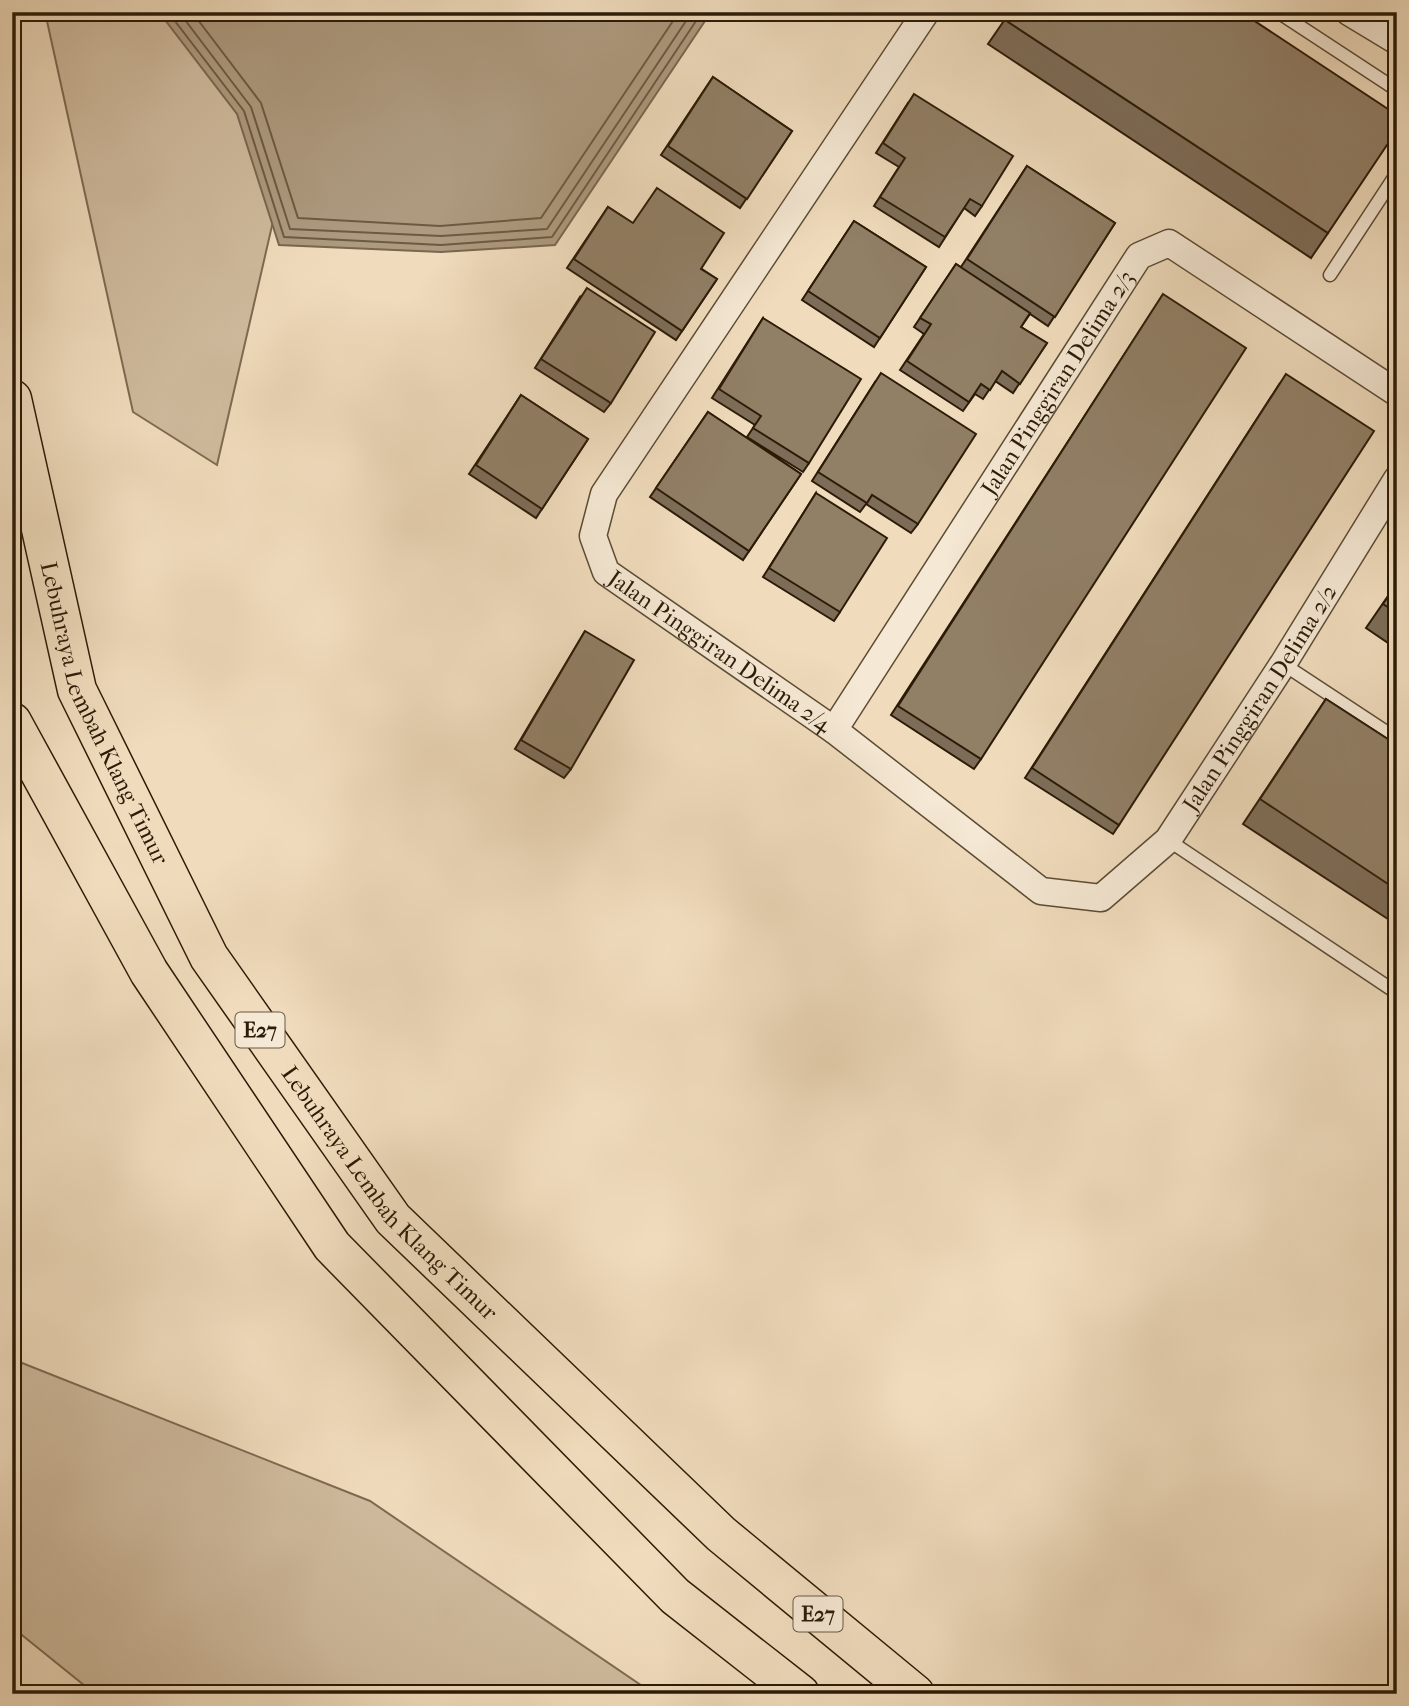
<svg xmlns="http://www.w3.org/2000/svg" width="1409" height="1706" font-family="'IM FELL French Canon',serif">
	<style>
		.green { fill: #cfbb9e; stroke: #7d6b52; stroke-width: 2 }
		.water { fill: #ad9a7f; stroke: #79674f; stroke-width: 2 }
		.lines { fill: none; stroke-linecap: round; stroke-linejoin: round }
		.shore { stroke: #6c5a43; stroke-width: 2 }
		.service-casing { stroke: #5c4b34; stroke-width: 15 }
		.minor-casing { stroke: #5c4b34; stroke-width: 29 }
		.motorway-casing { stroke: #2b1b07; stroke-width: 41 }
		.service { stroke: #f5e8d4; stroke-width: 12 }
		.minor { stroke: #f5e8d4; stroke-width: 26 }
		.motorway { stroke: #f0dcbd; stroke-width: 38 }
		.wall { fill: #7d6d58; stroke: #2b1b07; stroke-width: 2 }
		.building { fill: #917f66; stroke: #2b1b07; stroke-width: 2 }
		.labels { text-anchor: middle; dominant-baseline: central; stroke-width: 5; stroke-linejoin: round; paint-order: stroke }
		.shield { fill: #f5e8d4; stroke: #685844; stroke-width: 2 }
		.shield-label { font-size: 21px; font-weight: bold; fill: #2b1b07 }
		.street-label { font-size: 23px; fill: #2b1b07; stroke: #f5e8d4 }
	</style>
	<rect width="100%" height="100%" fill="#f0dcbd"/>
	<filter id="stains"><feTurbulence type="fractalNoise" baseFrequency=".00286" numOctaves="4"/><feColorMatrix values="0 0 0 0 .2 0 0 0 0 .09 0 0 0 0 .02 0 0 0 .5 -.17"/></filter>
	<radialGradient id="worn" r=".72"><stop offset=".6" stop-color="#630" stop-opacity="0"/><stop offset="1" stop-color="#630" stop-opacity=".3"/></radialGradient>
	<!-- green -->
	<path class="green" d="M45 12H167L241 104 274 217 217 465 133 412Z
		M12 1359 370 1501 654 1694H95L12 1627Z"/>
	<!-- water -->
	<path class="water" d="M159 12H711L555 245 441 252 279 245 237 114Z"/>
	<g class="lines">
		<!-- shore -->
		<path class="shore" d="M168 12 244 111 284 237 441 245 552 237 702 12
			M179 12 251 107 290 229 441 236 547 229 692 12
			M192 12 261 103 298 218 440 226 541 218 679 12"/>
		<defs>
			<path id="service" d="M1278 12 1397 90
				M1330 275 1397 173
				M1283 664 1397 739
				M1168 840 1397 993"/>
			<g id="minor">
				<path id="s1" d="M926 12 604 494 593 536 606 572 834 730 1041 891 1101 898 1168 840 1283 664 1397 479"/>
				<path d="M1349 12 1397 41"/>
				<path id="s2" d="M834 730 1139 256 1169 243 1397 393"/>
			</g>
			<g id="motorway">
				<path id="s3" d="M12 399 77 690 209 957 393 1219 721 1534 915 1694"/>
				<path d="M12 722 149 972 332 1246 675 1596 800 1694"/>
			</g>
		</defs>
		<!-- service casing -->
		<use href="#service" class="service-casing"/>
		<!-- minor casing -->
		<use href="#minor" class="minor-casing"/>
		<!-- motorway casing -->
		<use href="#motorway" class="motorway-casing"/>
		<!-- service -->
		<use href="#service" class="service"/>
		<!-- minor -->
		<use href="#minor" class="minor"/>
		<!-- motorway -->
		<use href="#motorway" class="motorway"/>
	</g>
	<!-- wall -->
	<path class="wall" d="M1010 12H1241L1328 233 1311 258 988 44Z
		M713 77 792 131 740 208 661 155Z
		M908 103 982 206 975 216 964 208 939 247 874 206 899 167 876 153Z
		M1027 166 1115 223 1048 326 1030 314 1021 327 1047 343 1013 393 995 381 983 399 975 394 963 411 900 370 924 334 914 327 956 264 961 267Z
		M608 207 717 279 676 340 567 268Z
		M854 221 926 267 874 347 802 300Z
		M580 297 611 403 604 412 535 368Z
		M1157 304 981 759 974 769 891 715Z
		M763 318 809 463 803 472 747 437 755 425 712 398Z
		M875 382 918 524 911 533 866 504 860 512 812 481Z
		M1280 383 1119 825 1113 834 1025 778Z
		M521 395 588 439 536 518 469 474Z
		M708 412 801 474 743 560 650 497Z
		M816 493 840 612 834 621 763 577Z
		M1397 583V649L1366 628Z
		M585 631 571 769 564 778 515 749Z
		M1326 699 1397 745V925L1243 824Z"/>
	<!-- building -->
	<path class="building" d="M1010 12H1241L1397 115V130L1328 233 1005 20Z
		M713 77 792 131 747 199 668 146Z
		M914 94 1013 156 982 206 970 199 945 237 880 197 905 158 883 143Z
		M1027 166 1115 223 1055 317 967 259Z
		M657 188 724 233 701 269 717 279 682 331 574 259 608 207 633 223Z
		M854 221 926 267 880 338 808 291Z
		M956 264 1030 313 1021 327 1047 343 1020 384 1002 371 990 390 981 384 969 402 907 361 931 324 920 318Z
		M587 288 655 332 611 403 541 359Z
		M1163 294 1246 348 981 759 898 706Z
		M763 318 861 379 809 463 753 428 761 416 719 389Z
		M881 373 976 434 918 524 872 495 867 503 818 472Z
		M1286 374 1374 431 1119 825 1032 768Z
		M521 395 588 439 542 509 476 465Z
		M708 412 801 474 749 551 656 488Z
		M816 493 887 538 840 612 769 568Z
		M1397 584V613L1383 604Z
		M585 631 634 660 571 769 521 740Z
		M1326 699 1397 745V890L1260 799Z"/>
	<g class="labels">
		<!-- shield labels -->
		<g class="shield">
			<rect x="235.5" y="1012.5" width="49" height="35" rx="5"/>
			<rect x="793.5" y="1596.5" width="49" height="35" rx="5"/>
		</g>
		<g class="shield-label">
			<text x="260" y="1030">E27</text>
			<text x="818" y="1614">E27</text>
		</g>
		<!-- street labels -->
		<g class="street-label">
			<text stroke="none"><textPath href="#s2" startOffset="413">Jalan Pinggiran Delima 2/3</textPath></text>
			<text stroke="none"><textPath href="#s1" startOffset="800">Jalan Pinggiran Delima 2/4</textPath></text>
			<text stroke="none"><textPath href="#s1" startOffset="1519">Jalan Pinggiran Delima 2/2</textPath></text>
			<text stroke="none"><textPath href="#s3" startOffset="329">Lebuhraya Lembah Klang Timur</textPath></text>
			<text stroke="none"><textPath href="#s3" startOffset="894">Lebuhraya Lembah Klang Timur</textPath></text>
		</g>
	</g>
	<!-- margin -->
	<rect width="1409" height="1706" fill="none" stroke="#f0dcbd" stroke-width="42"/>
	<rect x="14" y="14" width="1381" height="1678" fill="none" stroke="#2b1b07" stroke-width="3.5"/>
	<rect x="21" y="21" width="1367" height="1664" fill="none" stroke="#2b1b07" stroke-width="2"/>
	<rect width="100%" height="100%" filter="url(#stains)"/>
	<rect width="100%" height="100%" fill="url(#worn)"/>
</svg>
